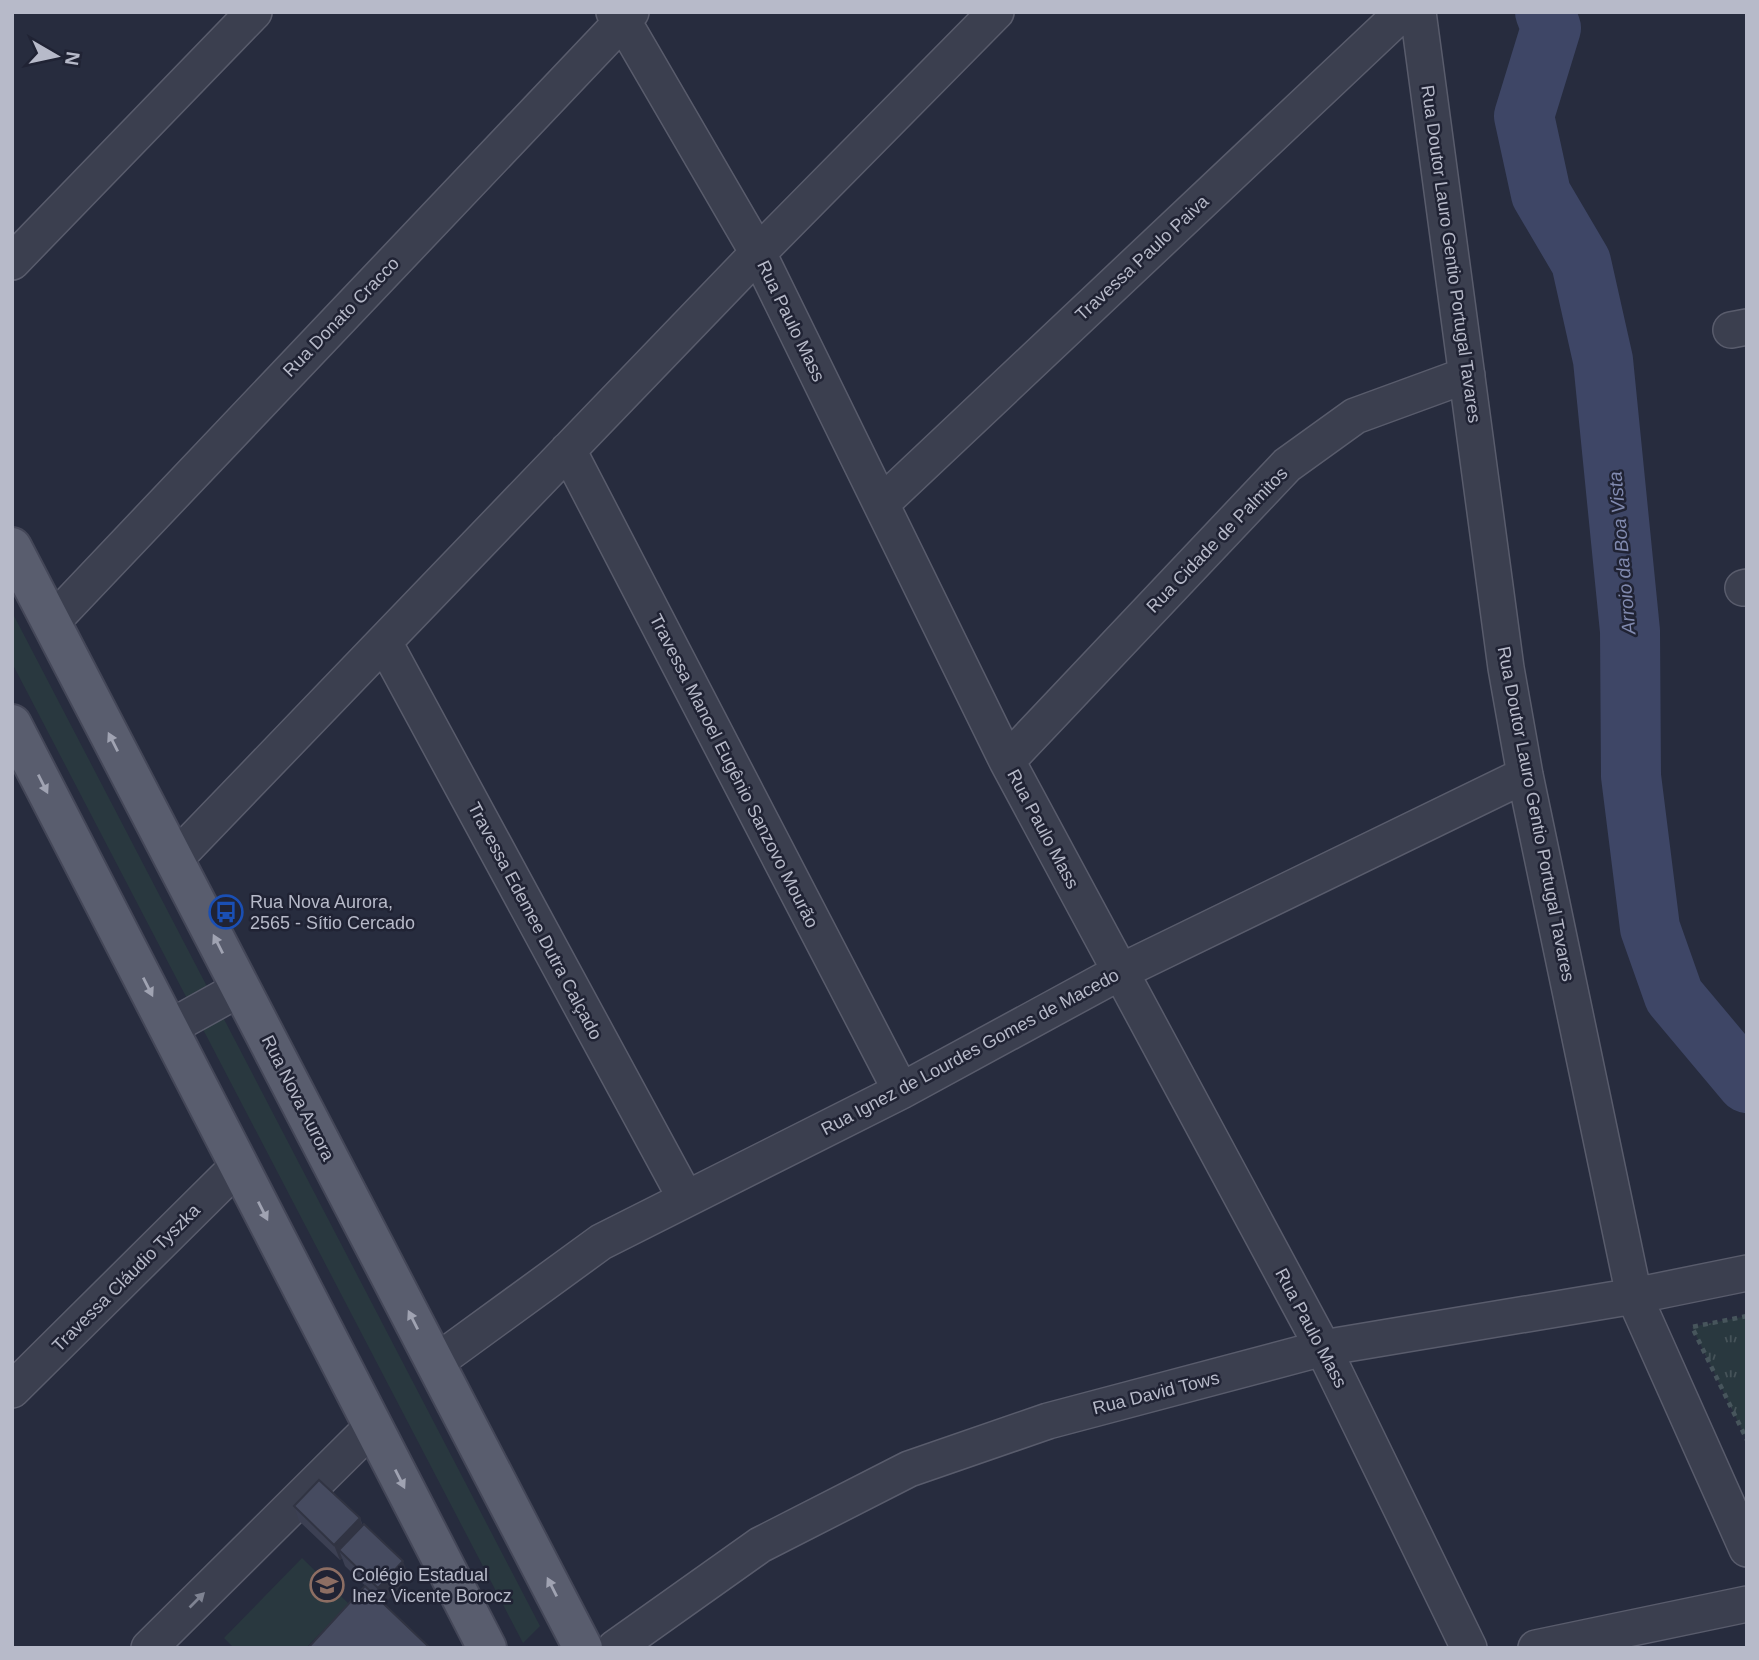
<svg xmlns="http://www.w3.org/2000/svg" width="1759" height="1660" font-family="Helvetica,sans-serif">
	<style>
		.grass { fill: #29383f }
		.park { fill: url(#park-tufts) }
		.lines { fill: none; stroke-linecap: round; stroke-linejoin: round }
		.river { stroke: #3e4666; stroke-width: 60 }
		.minor-casing { stroke: #595c6c; stroke-width: 38 }
		.major-casing { stroke: #444758; stroke-width: 42 }
		.path { stroke: #47555c; stroke-width: 4.5; stroke-dasharray: 5 5; stroke-linecap: butt }
		.minor { stroke: #3b3f4f; stroke-width: 35 }
		.major { stroke: #595d6e; stroke-width: 38 }
		.wall { fill: #3c4053 }
		.shaded-wall { fill: #313443 }
		.building { fill: #464b60; stroke: #313443; stroke-width: 2 }
		.oneway { fill: #a0a3b2 }
		.oneway2 { fill: #7f8392 }
		.labels { text-anchor: middle; dominant-baseline: central; stroke-width: 5; stroke-linejoin: round; paint-order: stroke }
		.street-label { font-size: 18px; fill: #b7bac9; stroke: #202334 }
		.poi-label { font-size: 18px; fill: #b7bac9; stroke: #202334; text-anchor: start }
		.water-label { font-size: 19px; font-style: italic; fill: #818aaf; stroke: #202334 }
	</style>
	<defs>
		<pattern id="park-tufts" width="24" height="20" patternUnits="userSpaceOnUse" patternTransform="scale(1.75)"><rect width="24" height="20" fill="#29383f"/><path d="M3 7l-1-3M5 7V3M7 7l1-3M15 17l-1-3M17 17v-4M19 17l1-3" fill="none" stroke="#465359"/></pattern>
	</defs>
	<rect width="100%" height="100%" fill="#272c3e"/>
	<!-- grass -->
	<path class="grass" d="M12 612 540 1626 523 1643 12 663Z
		M302 1558 349 1604 306 1648H234L224 1638Z"/>
	<!-- park -->
	<path class="park" d="M1747 1316V1440L1692 1327Z"/>
	<g class="lines">
		<!-- river -->
		<path class="river" d="M1545 12 1551 28 1524 116 1541 194 1581 262 1603 360 1630 631 1631 776 1650 928 1674 996 1747 1083"/>
		<defs>
			<path id="minor" d="M614 12 623 21 758 253 1007 761 1323 1348 1469 1648
				M1418 12 1506 668 1525 775 1634 1296 1747 1549
				M12 262 254 12
				M1731 330 1747 327
				M568 450 901 1091
				M881 504 1403 12
				M1743 588 1747 587
				M51 623 631 12
				M384 642 686 1199
				M1007 761 1287 465 1355 416 1467 375
				M174 860 758 253 996 12
				M169 1028 241 988
				M435 1363 601 1242 901 1091 1120 972 1525 775
				M12 1390 239 1165
				M149 1648 373 1426
				M615 1648 760 1545 909 1469 1048 1421 1323 1348 1634 1296 1747 1273
				M1536 1648 1747 1604"/>
			<path id="major" d="M12 547 583 1648
				M12 724 487 1648"/>
		</defs>
		<!-- minor casing -->
		<use href="#minor" class="minor-casing"/>
		<!-- major casing -->
		<use href="#major" class="major-casing"/>
		<!-- path -->
		<path class="path" d="M1747 1316 1692 1327 1747 1440"/>
		<!-- minor -->
		<use href="#minor" class="minor"/>
		<!-- major -->
		<use href="#major" class="major"/>
	</g>
	<!-- wall -->
	<path class="wall" d="M294 1506 360 1518 363 1526 409 1577 384 1604 345 1566 342 1558 340 1560 299 1521Z"/>
	<!-- shaded-wall -->
	<path class="shaded-wall" d="M360 1518 365 1534 339 1550 342 1558 340 1560 334 1545Z
		M403 1561 409 1577 384 1604 378 1588Z"/>
	<!-- building -->
	<path class="building" d="M319 1480 360 1518 334 1545 294 1506Z
		M364 1524 403 1561 378 1588 339 1550Z
		M365 1586 430 1648H308Z"/>
	<!-- one-way arrows -->
	<defs><path id="oneway-solid" d="M-6-.8H1V-3.2L6.5 0L1 3.2V.8H-6Z" transform="scale(1.75)"/></defs>
	<g class="oneway">
		<use href="#oneway-solid" transform="translate(113 742) rotate(-117)"/>
		<use href="#oneway-solid" transform="translate(43 784) rotate(63)"/>
		<use href="#oneway-solid" transform="translate(218 944) rotate(-117)"/>
		<use href="#oneway-solid" transform="translate(148 987) rotate(63)"/>
		<use href="#oneway-solid" transform="translate(263 1211) rotate(63)"/>
		<use href="#oneway-solid" transform="translate(413 1320) rotate(-117)"/>
		<use href="#oneway-solid" transform="translate(400 1479) rotate(63)"/>
		<use href="#oneway-solid" transform="translate(552 1587) rotate(-117)"/>
	</g>
	<use class="oneway2" href="#oneway-solid" transform="translate(197 1600) rotate(-45)"/>
	<!-- icons -->
	<defs>
		<symbol id="bus-ring" viewBox="-11 -11 22 22"><circle r="9.5" fill="#202334" stroke="#1a4fb4" stroke-width="1.5"/><path d="M-5-6H5V4H4V6H2V4H-2V6H-4V4H-5ZM-3.5-4V0h7V-4ZM-3.5 1.2v1.5H-2V1.2ZM2 1.2v1.5H3.5V1.2Z" fill="#1a4fb4"/></symbol>
		<symbol id="school-ring" viewBox="-11 -11 22 22"><circle r="9.5" fill="#202334" stroke="#8d6e63" stroke-width="1.5"/><path d="M0-5L7-2L0 1L-7-2ZM-4 1L0 2.5L4 1V4Q0 6-4 4Z" fill="#8d6e63"/></symbol>
	</defs>
	<g fill-rule="evenodd">
		<use href="#bus-ring" x="207" y="893" width="38" height="38"/>
		<use href="#school-ring" x="308" y="1566" width="38" height="38"/>
	</g>
	<g class="labels">
		<!-- street labels -->
		<g class="street-label">
			<text transform="translate(1451 254) rotate(82)">Rua Doutor Lauro Gentio Portugal Tavares</text>
			<text transform="translate(1142 258) rotate(-43)">Travessa Paulo Paiva</text>
			<text transform="translate(341 317) rotate(-46)">Rua Donato Cracco</text>
			<text transform="translate(791 321) rotate(64)">Rua Paulo Mass</text>
			<text transform="translate(1217 540) rotate(-46)">Rua Cidade de Palmitos</text>
			<text transform="translate(734 771) rotate(63)">Travessa Manoel Eugênio Sanzovo Mourão</text>
			<text transform="translate(1536 814) rotate(79)">Rua Doutor Lauro Gentio Portugal Tavares</text>
			<text transform="translate(1043 829) rotate(62)">Rua Paulo Mass</text>
			<text transform="translate(535 921) rotate(62)">Travessa Edemee Dutra Calçado</text>
			<text transform="translate(970 1052) rotate(-28)">Rua Ignez de Lourdes Gomes de Macedo</text>
			<text transform="translate(298 1098) rotate(63)">Rua Nova Aurora</text>
			<text transform="translate(126 1278) rotate(-45)">Travessa Cláudio Tyszka</text>
			<text transform="translate(1311 1328) rotate(62)">Rua Paulo Mass</text>
			<text transform="translate(1156 1393) rotate(-14)">Rua David Tows</text>
		</g>
		<!-- poi labels -->
		<g class="poi-label">
			<text x="250" y="902">Rua Nova Aurora,<tspan x="250" dy="21">2565 - Sítio Cercado</tspan></text>
			<text x="352" y="1575">Colégio Estadual<tspan x="352" dy="21">Inez Vicente Borocz</tspan></text>
		</g>
		<!-- water labels -->
		<g class="water-label">
			<text transform="translate(1622 553) rotate(-95)">Arroio da Boa Vista</text>
		</g>
	</g>
	<!-- border -->
	<rect width="1759" height="1660" fill="none" stroke="#b7bac9" stroke-width="28"/>
	<!-- north arrow -->
	<g transform="translate(56 56) rotate(99)" stroke="#202334" stroke-width="5" paint-order="stroke">
	<path d="M0-5L12 26L0 18L-12 26Z" fill="#b7bac9"/>
	<text y="-10" font-size="19" font-weight="bold" text-anchor="middle" fill="#b7bac9">N</text>
	</g>
</svg>
